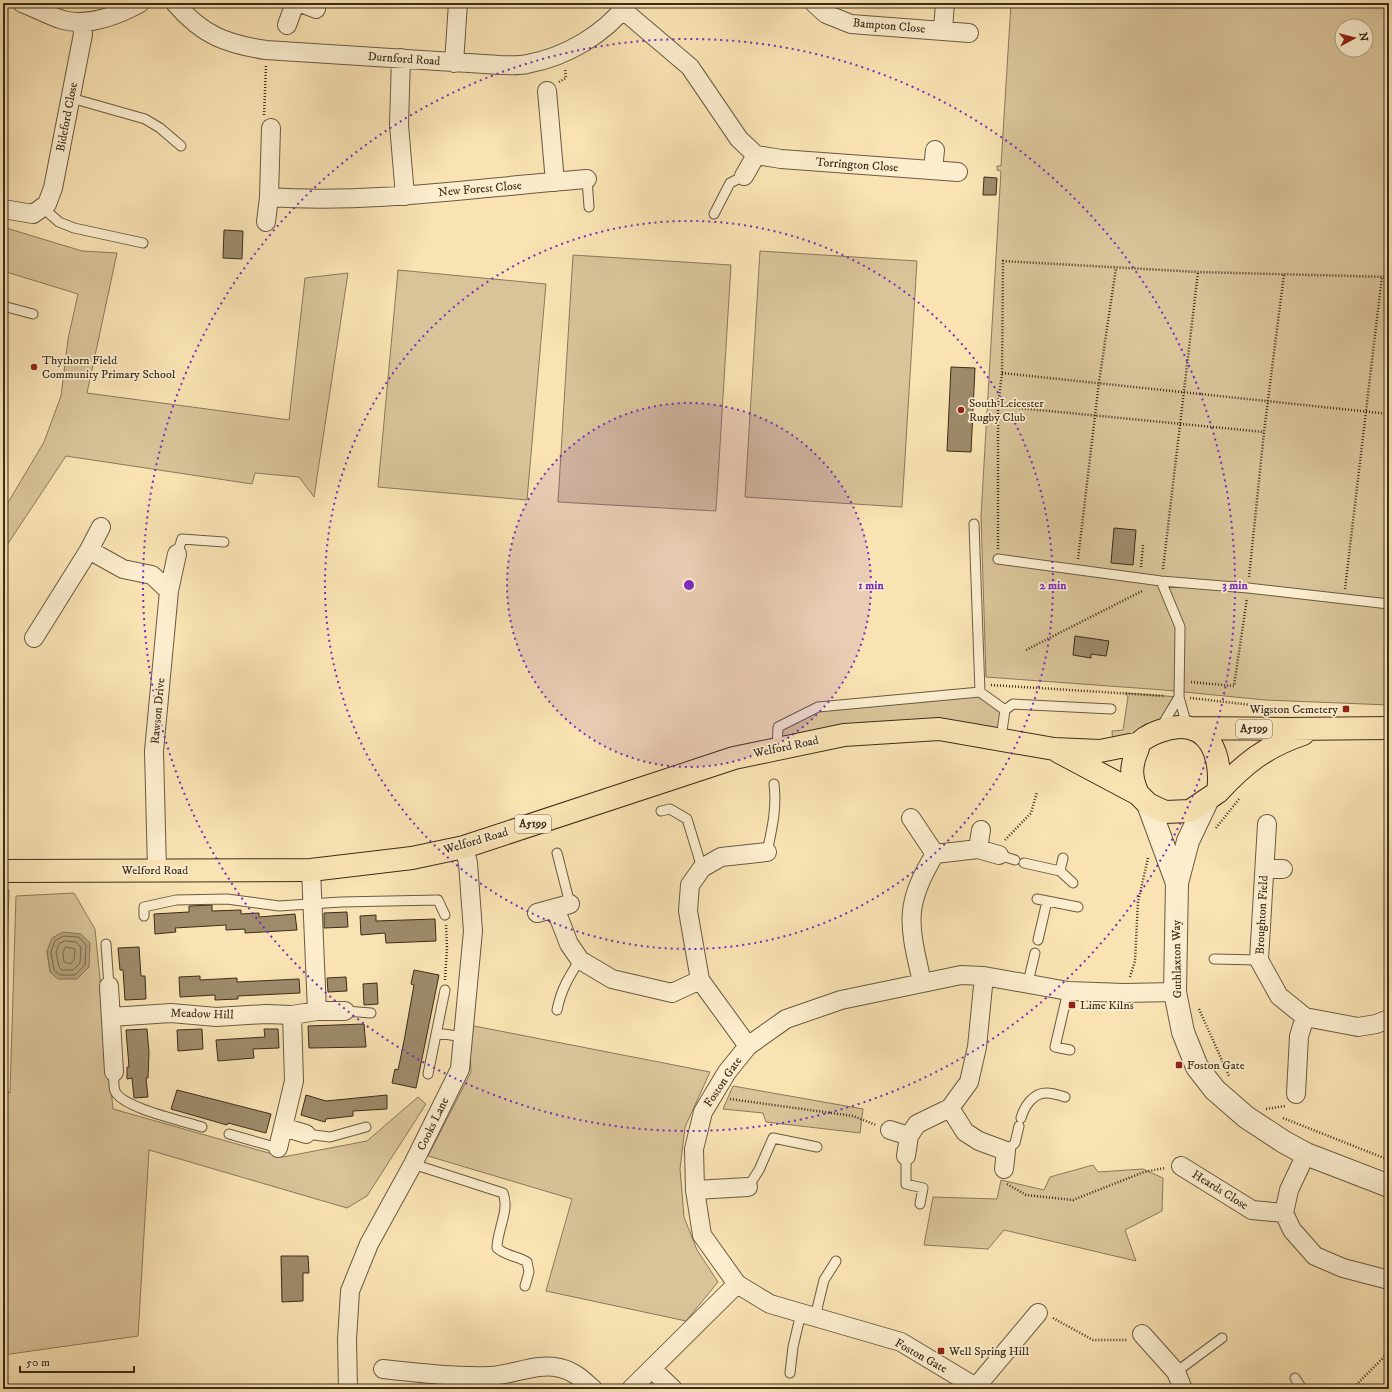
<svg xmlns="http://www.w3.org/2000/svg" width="1392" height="1392" font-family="'IM FELL DW Pica',serif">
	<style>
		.green { fill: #d9c499; stroke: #8a785a; fill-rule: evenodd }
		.water { fill: #b8a57f; stroke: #867557 }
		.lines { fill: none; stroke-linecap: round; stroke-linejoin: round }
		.shore { stroke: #7a684d; stroke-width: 1 }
		.building { fill: #9e8b6a; stroke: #3b2c1b }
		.service-casing { stroke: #6a5a41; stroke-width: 11 }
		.minor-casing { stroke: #6a5a41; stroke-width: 20 }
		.tertiary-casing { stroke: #6a5a41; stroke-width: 24 }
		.primary-casing { stroke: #3b2c1b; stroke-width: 24 }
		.path { stroke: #3b2c1b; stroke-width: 2.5; stroke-dasharray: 1 2; stroke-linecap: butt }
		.service { stroke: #fbedce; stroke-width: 9 }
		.minor { stroke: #fbedce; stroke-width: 18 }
		.tertiary { stroke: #fbedce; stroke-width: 22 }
		.primary { stroke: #f9e3b3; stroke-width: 22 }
		.ring { fill: none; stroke: #7b2cbf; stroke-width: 2; stroke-dasharray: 2 4 }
		.poi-dot { fill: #8f2418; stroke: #fbedce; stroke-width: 1.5 }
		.labels { text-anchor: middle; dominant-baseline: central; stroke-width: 3.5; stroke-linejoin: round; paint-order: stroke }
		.shield { fill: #fbedce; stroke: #756651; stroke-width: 1 }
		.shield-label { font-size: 11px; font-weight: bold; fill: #3b2c1b }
		.street-label { font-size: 12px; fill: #3b2c1b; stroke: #fbedce }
		.poi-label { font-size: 12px; fill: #3b2c1b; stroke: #fbedce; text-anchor: start }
		.centre { fill: #7b2cbf; stroke: #fbedce; stroke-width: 2 }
		.ring-label { font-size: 12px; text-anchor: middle; font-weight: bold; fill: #7b2cbf; stroke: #fbedce; stroke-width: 3.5; stroke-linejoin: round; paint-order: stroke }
	</style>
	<rect width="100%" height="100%" fill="#f9e3b3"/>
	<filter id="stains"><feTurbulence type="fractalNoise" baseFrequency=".005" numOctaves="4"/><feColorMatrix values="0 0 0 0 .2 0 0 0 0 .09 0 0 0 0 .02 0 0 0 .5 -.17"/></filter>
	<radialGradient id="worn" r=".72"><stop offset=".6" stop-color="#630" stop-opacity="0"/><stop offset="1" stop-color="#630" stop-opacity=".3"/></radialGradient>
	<!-- green -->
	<path class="green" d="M1011 3H1389V705L1265 700 1164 690 986 677 981 516 1001 171 997 170V166H1001ZM1342 26H1366V50H1342Z
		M3 227 82 251 117 253 87 393 289 420 305 278 348 273 314 497 299 477 255 473 252 484 66 456 3 551V511L44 442 61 396 68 339 78 294 3 271Z
		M760 251 917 261 902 507 745 497Z
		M573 255 731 265 716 511 558 502Z
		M398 270 546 284 527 500 378 487Z
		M980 692 1005 710 1001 738 939 729 777 749 778 727 818 707Z
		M1125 693 1179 697 1159 731 1113 749 1112 731 1123 730 1128 697Z
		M3 890H9L5 1010 3 1008Z
		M74 893 95 929 113 1109 283 1157 367 1141 418 1097 426 1104 367 1196 347 1208 149 1150 138 1336 3 1355V1090L10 1093 16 896ZM47 951 59 979 50 972Z
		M469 1025 710 1072 685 1127 680 1169 684 1217 697 1250 718 1282 686 1321 546 1291 572 1199 428 1156 471 1072Z
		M733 1086 863 1109 860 1133 766 1122 763 1113 723 1109Z
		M1093 1165 1098 1172 1143 1169 1163 1178 1162 1211 1125 1230 1136 1261 1004 1230 988 1249 924 1245 933 1197 997 1199 1001 1180 1044 1190 1050 1177Z"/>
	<!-- water -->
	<path class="water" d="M63 932 81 934 90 943 89 967 77 979H58L50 972 47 951 52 938Z"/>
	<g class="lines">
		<!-- shore -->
		<path class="shore" d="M64 936 79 937 86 945 85 965 75 975H60L54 970 51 952 55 941Z
			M65 941 76 942 81 947 80 963 73 970H62L59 967 56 952 59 944Z
			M66 947 75 949 74 960 71 964 64 962 63 953Z"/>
	</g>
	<!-- building -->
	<path class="building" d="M984 177 997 178 996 195H983Z
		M224 230 243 231 242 259 223 258Z
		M951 367 975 368 971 452 947 451Z
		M1114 528 1136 530 1133 565 1111 563Z
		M1075 636 1109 641 1106 656 1091 654V658L1073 655Z
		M212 905V911L241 910V914L259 913V917L295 914 297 930 245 933V929L226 930V925L175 928 176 932 155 934 154 914 189 912V906Z
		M347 912 348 927 324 928V913Z
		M376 915V921L435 919 436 941 386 943 385 933 361 935 360 916Z
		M139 947 141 976H145L146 999 125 1000 123 970H120L118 948Z
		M414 970 439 975 416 1088 392 1083 395 1069 398 1070 404 1041 414 985 411 984Z
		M200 976V980L237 978V982L299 979 300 993 238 996V999L215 1000V995L180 997 179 977Z
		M346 977 347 991 328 992 327 978Z
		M377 983 378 1004 364 1005 363 984Z
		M364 1024 366 1047 309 1048 308 1026Z
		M147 1029 149 1052 148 1078H146L148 1097 134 1098 132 1078 127 1079V1067H129L126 1030Z
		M202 1029 203 1049 178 1051 177 1030Z
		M264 1029H278L279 1048 253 1049 254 1058 218 1061 216 1040 265 1037Z
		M177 1090 271 1114 266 1133 228 1123 227 1125 171 1109Z
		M306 1095 326 1101 387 1095V1109L353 1111V1116L326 1119 325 1122 301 1115Z
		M281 1256H308L309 1273H303V1301L282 1302Z"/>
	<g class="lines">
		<defs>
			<path id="service" d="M71 98 145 119 160 128 181 146
				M587 179 589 207
				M43 208 59 222 74 228 143 243
				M714 214 730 183 744 176
				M3 306 33 314
				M974 524 980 692
				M177 554 182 539 224 542
				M998 559 1161 581 1248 588 1389 604
				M1161 581 1180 627 1179 697 1187 726
				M1005 710 1013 704 1111 709
				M1160 729 1179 697
				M777 749 778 727 818 707 980 692 1005 710 1001 738
				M661 811 670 809 687 819 702 868
				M767 852C772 829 777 808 774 784
				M557 853 570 904
				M999 855 1015 860
				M1063 858 1060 871 1073 883
				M1024 863 1060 871
				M1037 899 1078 907
				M144 916V907L176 900 227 899 279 906 341 902 438 900 445 915
				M1038 940 1047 901
				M106 944 109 986
				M1214 959 1259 960
				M1028 982 1035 953
				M1068 991 1055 1047 1070 1050
				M557 1010C561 990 569 976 580 960
				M345 1011 371 1013
				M437 1033 464 1037
				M114 1072C114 1077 113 1085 115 1091 122 1108 184 1121 202 1127
				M428 1074 445 990
				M1021 1118C1024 1107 1033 1093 1046 1093 1052 1093 1059 1095 1065 1097
				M229 1134 278 1148
				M306 1134 330 1137 366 1127
				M1006 1151 1015 1143 1019 1126
				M906 1156V1184L923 1188 920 1204
				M413 1164 503 1193C510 1210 497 1230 497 1248 506 1256 517 1256 527 1262L529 1272 525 1286
				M748 1187 759 1170 773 1138 817 1147
				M815 1317 824 1280 836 1261
				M1176 1372 1222 1338
				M790 1373 793 1347 801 1313
				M1295 1378 1302 1389"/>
			<path id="minor" d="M22 3C36 8 49 16 63 20 89 27 118 15 140 3
				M175 3C202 35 226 44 266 50L500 65C509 65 519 66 527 64 566 57 605 34 628 3
				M301 3 316 9
				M814 3 826 14 851 24 969 33
				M623 10 690 67 739 139 756 155 781 159 958 172
				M287 25 295 3
				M943 30 945 3
				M401 58 399 125 405 196
				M454 63 458 3
				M547 91 555 182
				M933 170 935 150
				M744 176 756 155
				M269 197C375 204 481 187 587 179
				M3 209 33 214 47 204 53 188 83 34 82 22
				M266 222 269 197 271 128
				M89 550 123 569 152 575 169 591
				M34 638 89 550 101 527
				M911 818 935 854
				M1267 824 1259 960 1279 996 1305 1017 1358 1027 1376 1024 1389 1019
				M978 849 981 830
				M157 869 154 751 169 591 177 554
				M1265 869H1283
				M311 870 317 1011
				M555 908 569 944 580 960 612 979 672 993 700 980
				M537 913 570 904
				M922 982C909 925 903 906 935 854L978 849 999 855
				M109 986 114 1072
				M111 1017 171 1013 216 1017 266 1014 292 1015 317 1011H345
				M748 1046 700 980 688 911 690 885 702 868 721 857 767 852
				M1296 1094 1299 1036 1305 1017
				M950 1108 965 1132 979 1141 1006 1151 1004 1169
				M283 1127 306 1134
				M890 1130 909 1136
				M278 1148 294 1081 292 1015
				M1306 1154 1289 1190 1284 1213 1292 1230 1315 1256 1343 1268 1389 1280
				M906 1156 909 1136 917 1124 950 1108 969 1082 977 1047 984 976
				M1181 1166 1252 1210 1284 1213
				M695 1190 748 1187
				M1142 1334 1176 1372 1183 1389
				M383 1369C419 1373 454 1377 490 1376 513 1375 538 1362 560 1368 574 1371 583 1380 593 1389
				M652 1369 673 1389
				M976 1387 1038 1313
				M348 1389 347 1340 350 1291 369 1244 413 1164 460 1069 473 931 468 863 464 847
				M631 1389 737 1284
				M979 1389 901 1342 770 1304 737 1284 702 1235 695 1190 694 1149 703 1112 727 1072 748 1046 786 1019 841 1000 961 975 984 976 1068 991 1124 993 1175 992"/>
			<path id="tertiary" d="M1207 801 1188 841 1177 883 1175 992 1183 1032 1197 1067 1215 1090 1246 1117 1284 1142 1306 1154 1389 1186
				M1148 804 1177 883"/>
			<path id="primary" d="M1191 728 1288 729 1389 728
				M1059 752 1138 794 1148 804 1165 812 1190 811 1218 792C1223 758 1210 717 1167 729 1159 731 1147 736 1140 742 1139 744 1138 748 1137 751 1130 767 1131 779 1138 794
				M1218 792C1245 763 1265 747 1303 734
				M3 871 311 870 412 858 464 847 734 758 844 735 939 729 1054 749 1100 751 1140 743"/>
		</defs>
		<!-- service casing -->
		<use href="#service" class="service-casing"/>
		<!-- minor casing -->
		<use href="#minor" class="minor-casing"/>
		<!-- tertiary casing -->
		<use href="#tertiary" class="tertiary-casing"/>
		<!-- primary casing -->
		<use href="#primary" class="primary-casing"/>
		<!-- path -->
		<path class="path" d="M559 82 566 78 565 69
			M264 115 266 66
			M1002 373 1389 414
			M998 406 1264 432
			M998 549V406L1002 373 1003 261 1198 272 1389 277
			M1078 559 1099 382 1116 268
			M1141 567 1143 545
			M1163 569 1198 272
			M1249 577 1264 432 1284 274
			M1345 589 1382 276
			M1026 650 1142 591
			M1191 682 1234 686 1247 598
			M991 685 1165 696
			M1190 698 1261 706 1270 710
			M1216 828 1239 799
			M1005 840 1031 813 1037 792
			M1130 977 1135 961 1138 902 1148 858
			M445 980 447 947 446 925
			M1199 1009 1229 1076
			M730 1099 853 1116 876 1125
			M1266 1109 1285 1106
			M1283 1118 1389 1160
			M1007 1184 1026 1195 1073 1200 1144 1172 1165 1168
			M1053 1318 1093 1340H1128
			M1352 1389 1389 1352"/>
		<!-- service -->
		<use href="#service" class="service"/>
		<!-- minor -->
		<use href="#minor" class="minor"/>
		<!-- tertiary -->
		<use href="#tertiary" class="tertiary"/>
		<!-- primary -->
		<use href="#primary" class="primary"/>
	</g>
	<!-- distance rings -->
	<circle cx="689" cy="585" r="182" fill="#7b2cbf" fill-opacity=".12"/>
	<g class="ring">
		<circle cx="689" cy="585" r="182"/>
		<circle cx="689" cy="585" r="364"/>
		<circle cx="689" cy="585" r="546"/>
	</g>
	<!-- markers -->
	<g class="poi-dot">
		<circle cx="34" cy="367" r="4"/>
		<circle cx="961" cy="410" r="4"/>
		<rect x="1342" y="705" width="8" height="8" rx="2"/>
		<rect x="1068" y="1001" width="8" height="8" rx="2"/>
		<rect x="1175" y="1061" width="8" height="8" rx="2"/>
		<rect x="937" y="1347" width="8" height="8" rx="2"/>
	</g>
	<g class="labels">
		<!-- shield labels -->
		<g class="shield">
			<rect x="1236" y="720" width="36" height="18" rx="3"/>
			<rect x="515" y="815" width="36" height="18" rx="3"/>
		</g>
		<g class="shield-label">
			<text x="1254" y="729">A5199</text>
			<text x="533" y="824">A5199</text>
		</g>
		<!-- street labels -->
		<g class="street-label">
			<text transform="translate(889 26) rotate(5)">Bampton Close</text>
			<text transform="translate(404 59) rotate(4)">Durnford Road</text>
			<text transform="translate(67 117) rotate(-79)">Bideford Close</text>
			<text transform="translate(857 165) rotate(4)">Torrington Close</text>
			<text transform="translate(480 189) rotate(-5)">New Forest Close</text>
			<text transform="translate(158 711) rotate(-85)">Rawson Drive</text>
			<text transform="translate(786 747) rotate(-12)">Welford Road</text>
			<text transform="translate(476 841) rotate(-16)">Welford Road</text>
			<text x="155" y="870">Welford Road</text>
			<text transform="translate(1262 915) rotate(-87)">Broughton Field</text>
			<text transform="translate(1177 959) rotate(-91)">Guthlaxton Way</text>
			<text transform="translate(202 1014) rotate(2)">Meadow Hill</text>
			<text transform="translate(723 1082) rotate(-56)">Foston Gate</text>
			<text transform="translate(433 1124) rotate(-64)">Cooks Lane</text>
			<text transform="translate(1220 1190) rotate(32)">Heards Close</text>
			<text transform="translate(921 1356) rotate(29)">Foston Gate</text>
		</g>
		<!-- poi labels -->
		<g class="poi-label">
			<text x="42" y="360">Thythorn Field<tspan x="42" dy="14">Community Primary School</tspan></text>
			<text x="969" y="403">South Leicester<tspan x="969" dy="14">Rugby Club</tspan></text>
			<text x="1338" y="709" text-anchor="end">Wigston Cemetery</text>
			<text x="1080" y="1005">Lime Kilns</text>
			<text x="1187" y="1065">Foston Gate</text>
			<text x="949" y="1351">Well Spring Hill</text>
		</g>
	</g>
	<circle cx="689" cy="585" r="6" class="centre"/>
	<g class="ring-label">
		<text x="871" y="589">1 min</text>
		<text x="1053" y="589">2 min</text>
		<text x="1235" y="589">3 min</text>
	</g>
	<!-- margin -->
	<rect width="1392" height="1392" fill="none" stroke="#f9e3b3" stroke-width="16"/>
	<rect x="4" y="4" width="1384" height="1384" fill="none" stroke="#3b2c1b" stroke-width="2"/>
	<rect x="8" y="8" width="1376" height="1376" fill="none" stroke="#3b2c1b"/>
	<!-- north arrow -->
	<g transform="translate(1354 38) rotate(83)"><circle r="19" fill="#fbedce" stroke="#aea086"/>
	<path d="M0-3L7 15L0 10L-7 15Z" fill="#8f2418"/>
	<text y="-6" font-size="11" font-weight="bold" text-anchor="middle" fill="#3b2c1b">N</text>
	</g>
	<!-- scale -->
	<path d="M20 1366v6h114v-6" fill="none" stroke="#3b2c1b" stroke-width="2"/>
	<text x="26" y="1366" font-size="12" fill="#3b2c1b" stroke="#fbedce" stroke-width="3" paint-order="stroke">50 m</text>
	<rect width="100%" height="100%" filter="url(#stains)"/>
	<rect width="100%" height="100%" fill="url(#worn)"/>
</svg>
